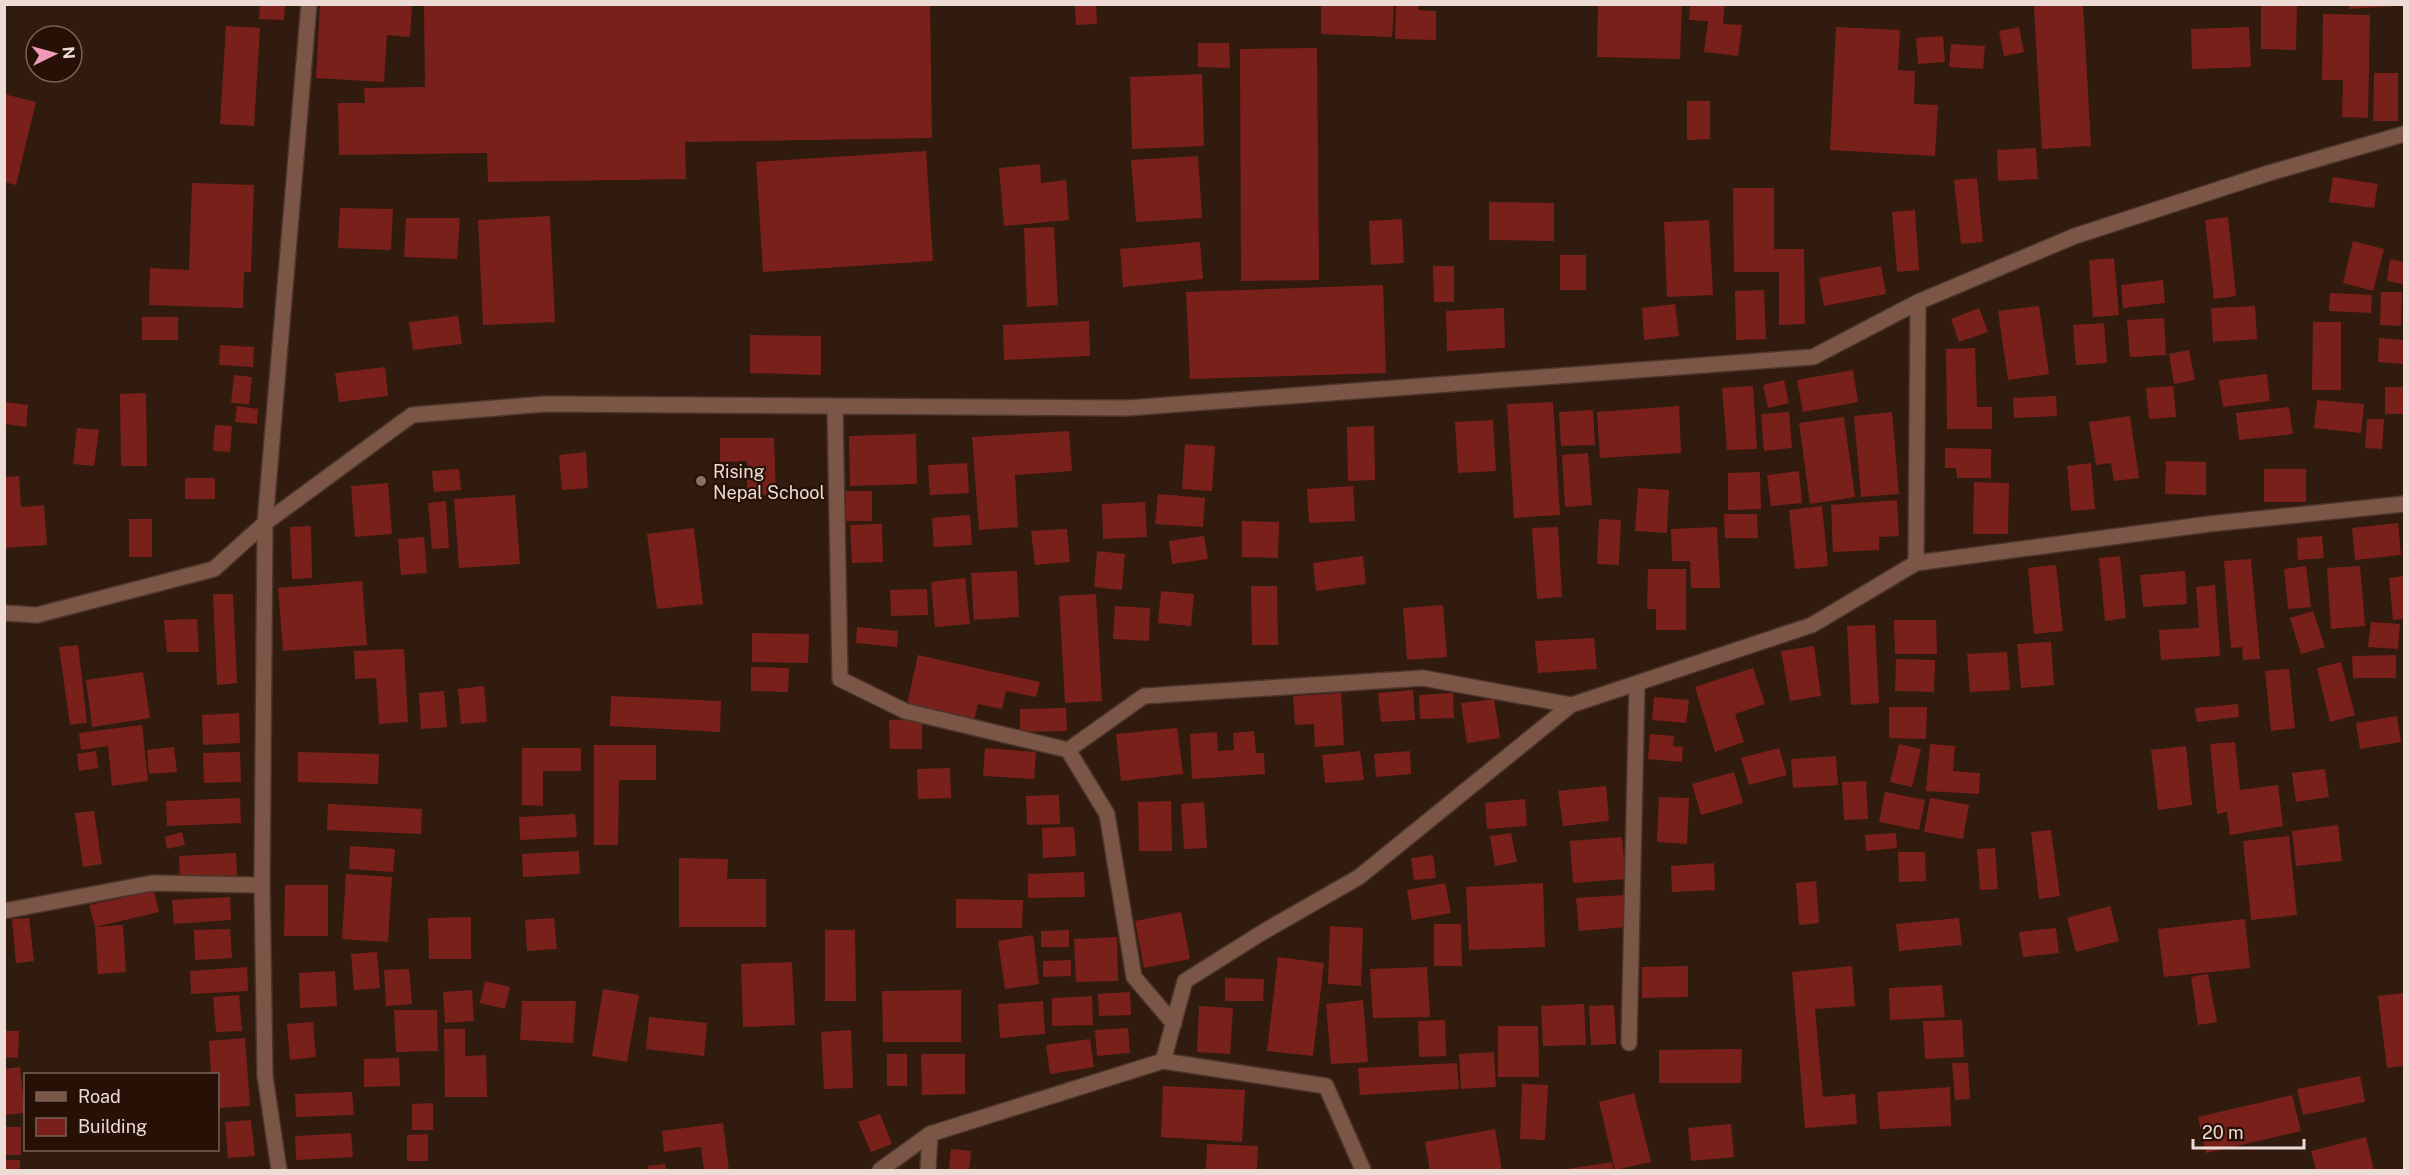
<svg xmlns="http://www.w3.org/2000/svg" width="2409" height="1175" font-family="'Public Sans',sans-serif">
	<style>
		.building { fill: #7a201b }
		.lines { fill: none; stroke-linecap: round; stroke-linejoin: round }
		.service-casing { stroke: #4b352a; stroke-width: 18 }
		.minor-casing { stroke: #4b352a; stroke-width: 18 }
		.service { stroke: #7b5546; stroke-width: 15 }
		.minor { stroke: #7b5546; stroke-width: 15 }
		.education-dot { fill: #8d6e63; stroke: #271005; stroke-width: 2 }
		.labels { text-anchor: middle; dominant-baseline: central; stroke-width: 4.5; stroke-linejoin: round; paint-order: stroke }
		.poi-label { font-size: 18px; fill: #eddcd5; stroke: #271005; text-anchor: start }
	</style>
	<rect width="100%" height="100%" fill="#311a0e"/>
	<!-- building -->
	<path class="building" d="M260 4H285L284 20 259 19Z
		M320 4H412L410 37 387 35 384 82 316 78Z
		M424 4H930L932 138 685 142 686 179 488 182 487 153 339 155 338 103H365L364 88 425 87Z
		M1321 4H1394L1392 37 1321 34Z
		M1690 4H1725L1723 24 1742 25 1738 56 1704 52 1708 21 1689 20Z
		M2083 4 2091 146 2042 149 2034 6Z
		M2261 4H2297L2296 50 2261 49Z
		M2349 4H2396V6L2349 9Z
		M1075 5H1096L1097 24 1076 25Z
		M1396 5H1419L1418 10 1436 11V40L1395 39Z
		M1598 5H1682L1680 59 1597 57Z
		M2323 14 2370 15 2368 118 2342 117 2343 80H2322Z
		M226 26 260 28 254 126 220 124Z
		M1836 27 1900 30 1898 70 1915 71 1914 104 1938 105 1935 156 1830 150Z
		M2019 27 2024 52 2004 56 1999 31Z
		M2249 27 2251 67 2192 69 2191 29Z
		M1943 36 1945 62 1918 64 1916 38Z
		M1198 43H1229L1230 68 1198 67Z
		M1951 44 1985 46 1983 69 1949 67Z
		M1317 48 1319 280 1241 281 1240 49Z
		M2374 73H2398V121H2373Z
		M1202 74 1204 146 1132 149 1130 77Z
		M4 94 36 102 16 185 4 182Z
		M1687 101H1710V139L1687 140Z
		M2036 148 2038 179 1998 181 1997 150Z
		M926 151 933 261 763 272 756 162Z
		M1198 156 1202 218 1136 222 1131 160Z
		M1040 164 1041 183 1066 180 1069 220 1004 226 999 168Z
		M2333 177 2378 184 2374 208 2329 202Z
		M1977 178 1983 242 1961 244 1954 180Z
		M192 183 254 185 251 272H244L243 308 149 305 150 268 189 270Z
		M1733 188H1774V249H1804L1805 324 1779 325V272H1734Z
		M1489 202 1554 203V241L1489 240Z
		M340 208 393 209 391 250 338 248Z
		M1915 210 1919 270 1897 272 1892 212Z
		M550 216 555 322 483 325 478 220Z
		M2228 217 2236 296 2214 299 2205 220Z
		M406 218H460L457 259 404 257Z
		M1402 219 1404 263 1371 265 1369 221Z
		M1709 220 1713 295 1667 297 1664 222Z
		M1054 227 1058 305 1027 307 1024 228Z
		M2353 241 2384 249 2373 291 2343 283Z
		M1200 242 1203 279 1123 287 1120 249Z
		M1560 255H1586V290H1560Z
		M2114 258 2119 315 2093 317 2089 260Z
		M2390 259 2404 262V284L2387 281Z
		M1433 266H1454V302H1434Z
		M1881 266 1886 294 1824 306 1819 278Z
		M2163 280 2165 303 2123 308 2121 285Z
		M1383 285 1386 373 1190 379 1186 292Z
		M1764 290 1766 339 1736 340 1735 291Z
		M2381 292H2402L2401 326 2380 325Z
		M2330 293 2372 295 2371 313 2329 311Z
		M1675 304 1679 336 1644 340 1642 308Z
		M2039 306 2049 374 2008 380 1998 311Z
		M2255 306 2257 339 2213 342 2211 308Z
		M1504 308 1505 348 1447 351 1446 311Z
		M1979 308 1988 332 1959 342 1951 319Z
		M458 316 462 344 413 350 409 322Z
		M142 317H178V340H142Z
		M2164 318 2166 355 2130 357 2127 320Z
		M1089 321 1090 356 1004 360 1003 325Z
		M2313 322H2341V390H2312Z
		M2104 323 2107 363 2076 365 2073 325Z
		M750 335 821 336V375L750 373Z
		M2379 338 2404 340V364L2378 362Z
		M220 345 254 347 253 367 219 365Z
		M1975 348 1977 407H1992V429H1947L1946 349Z
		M2189 350 2195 380 2174 384 2169 354Z
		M385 367 388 396 339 402 335 373Z
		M1853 370 1858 402 1803 412 1797 380Z
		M2267 374 2270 401 2223 407 2219 380Z
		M234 375 252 377 249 404 231 403Z
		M1784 380 1789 403 1768 408 1763 385Z
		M1753 386 1757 449 1727 450 1722 388Z
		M2173 386 2176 417 2149 419 2146 388Z
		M2385 387H2404V414H2385Z
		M146 393 147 466H121L120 394Z
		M2056 396 2057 416 2014 418 2013 398Z
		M2317 400 2364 404 2361 433 2314 428Z
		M5 402 28 405 26 427 5 424Z
		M1553 402 1560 515 1514 518 1507 404Z
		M237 406 258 409 257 424 235 422Z
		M1679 406 1681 453 1600 458 1597 412Z
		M2289 407 2293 434 2239 440 2236 413Z
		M1593 410 1595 445 1561 446 1559 412Z
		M1789 412 1792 448 1764 451 1761 414Z
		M1892 412 1899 494 1861 497 1854 416Z
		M2130 416 2139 478 2114 481 2111 463 2096 465 2089 422Z
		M1844 417 1855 497 1810 504 1799 423Z
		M2367 419H2384L2382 449 2365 448Z
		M1493 420 1496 471 1458 473 1455 422Z
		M215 425 232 426 230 452 213 451Z
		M1374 426 1375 480 1348 481 1347 427Z
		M77 428 99 430 94 466 73 464Z
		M1069 431 1072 471 1015 475 1018 527 979 530 972 437Z
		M916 434 917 484 850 486 849 436Z
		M720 438H774L776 495H747V461L720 462Z
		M1185 444 1215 446 1212 491 1182 489Z
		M1945 448 1991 449V478H1957L1956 468H1945Z
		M586 452 588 488 562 490 559 455Z
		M1588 453 1592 505 1565 507 1562 455Z
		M2166 461 2206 462V495L2165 494Z
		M967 463 969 493 930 495 928 465Z
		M2091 463 2095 509 2071 511 2067 466Z
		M459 469 461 490 434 492 432 471Z
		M2264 469H2306V502H2264Z
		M1799 471 1802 503 1771 506 1767 475Z
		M1760 472 1761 509 1728 510V473Z
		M19 476 21 507 44 505 47 545 4 548V477Z
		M185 478H215V499H185Z
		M1974 482 2009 483 2008 534H1973Z
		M388 483 392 534 355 537 351 486Z
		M1353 486 1355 521 1309 523 1307 489Z
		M1638 488 1669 490 1667 533 1635 531Z
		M846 491H872V521H846Z
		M1158 494 1205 498 1203 527 1155 524Z
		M515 495 520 564 459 568 454 499Z
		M1897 500 1899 536 1879 537V550L1833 552 1831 505Z
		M446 501 449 548 432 549 428 503Z
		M1145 502 1147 537 1103 539 1102 504Z
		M1822 506 1828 566 1795 569 1789 510Z
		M1724 514H1757L1758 538H1725Z
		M970 515 972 545 934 547 932 518Z
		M129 519H152V557H129Z
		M1599 519 1621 520 1619 565 1597 564Z
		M1242 521 1279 522 1278 558 1242 557Z
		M2398 523 2401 555 2355 560 2352 528Z
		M882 524 883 562 852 563 850 525Z
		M311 526 312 578 292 579 290 527Z
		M1558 527 1562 597 1537 599 1532 528Z
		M1717 527 1720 588H1691L1690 561H1672L1671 529Z
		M694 528 703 604 657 609 647 534Z
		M1067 529 1070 562 1035 565 1031 531Z
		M1204 536 1208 559 1172 564 1169 541Z
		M2322 536 2324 558 2298 560 2297 538Z
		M424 537 427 573 401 575 398 539Z
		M1097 551 1125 554 1122 590 1094 587Z
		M1363 556 1366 584 1316 591 1313 563Z
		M2120 556 2126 618 2105 621 2099 558Z
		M2251 559 2260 659 2243 660 2242 647 2231 648 2224 561Z
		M2056 565 2063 631 2034 634 2028 568Z
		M2306 566 2311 607 2288 609 2284 569Z
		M2360 566 2365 626 2331 629 2327 568Z
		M1648 569H1686V630H1656V609H1647Z
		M1017 571 1019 617 974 620 971 573Z
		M2185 571 2187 604 2143 607 2140 575Z
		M2404 576V619L2393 620 2389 578Z
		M965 578 970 624 935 627 931 582Z
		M362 581 367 645 283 651 278 588Z
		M2215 585 2220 656 2161 660 2159 630 2199 628 2196 587Z
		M1251 586H1277L1278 645H1252Z
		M927 589 928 615 891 616 890 590Z
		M1161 591 1194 594 1191 626 1158 623Z
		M213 594H233L237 683 217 685Z
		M1096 594 1102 701 1065 703 1059 596Z
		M1443 605 1447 657 1407 660 1403 608Z
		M1115 606 1150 608 1149 641 1113 639Z
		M2313 611 2325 647 2301 654 2290 618Z
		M197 619 199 652H167L164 620Z
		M1894 620H1936L1937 654H1895Z
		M2371 622 2400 624 2398 649 2368 647Z
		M1875 625 1879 703 1851 705 1847 626Z
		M857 627 898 631 897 647 856 643Z
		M752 633 809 634 808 663 752 662Z
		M1594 638 1597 669 1538 673 1535 641Z
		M2051 642 2054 685 2021 688 2017 644Z
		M78 645 87 723 70 725 59 647Z
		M1814 646 1821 696 1790 701 1781 651Z
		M404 649 408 722 379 724 376 678 355 679 354 651Z
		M2007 652 2010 690 1970 692 1967 654Z
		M918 655 1040 682 1036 697 1006 691 1002 709 978 704 974 720 907 704Z
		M2396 655V678H2353L2352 656Z
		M1896 659 1935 660 1934 692 1895 691Z
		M2341 662 2355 715 2330 722 2317 668Z
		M751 667 789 668 788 692 751 691Z
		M1753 668 1765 704 1735 714 1744 742 1715 752 1695 687Z
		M2289 669 2295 728 2271 731 2265 671Z
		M143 672 150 718 92 727 86 680Z
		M484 686 487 722 461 724 458 689Z
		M1413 690 1415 720 1381 722 1378 693Z
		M444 691 447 727 421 729 419 693Z
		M1341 693 1344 745 1315 747 1314 724 1295 725 1293 696Z
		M1453 693 1454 718 1420 719 1419 695Z
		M611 696 721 701 720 732 610 726Z
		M1654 697 1689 700 1686 723 1652 720Z
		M1494 699 1500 738 1467 743 1461 703Z
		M2238 704 2239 717 2197 722 2195 708Z
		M1889 707H1927L1926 739 1889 738Z
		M1066 708 1067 731 1020 732V709Z
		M239 713 240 743 203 745 202 715Z
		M2397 716 2401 742 2360 749 2356 723Z
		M922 719V749H890L889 720Z
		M142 725 148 781 112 786 108 746 81 750 79 733Z
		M1177 728 1183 774 1121 781 1116 734Z
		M1254 731 1256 753H1264L1265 774 1192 779 1190 734 1217 732 1218 751 1234 750 1233 733Z
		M1650 734 1674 736 1673 746 1683 747 1682 762 1648 759Z
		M2235 742 2240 790 2278 785 2283 826 2230 835 2227 812 2217 814 2210 744Z
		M1899 744 1921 749 1912 787 1890 782Z
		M1930 744 1955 746 1953 771 1980 773 1979 794 1926 791Z
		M594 745H656V780H619L618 845H594Z
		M2186 746 2192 805 2158 810 2151 750Z
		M174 747 177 772 149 774 147 750Z
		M522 748H581V771H543V806L522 805Z
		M985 748 1036 752 1034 779 983 776Z
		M1779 748 1787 775 1749 785 1741 758Z
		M96 751 98 768 79 771 77 754Z
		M1360 751 1364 780 1325 783 1322 755Z
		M1410 751 1411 774 1376 777 1374 754Z
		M240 752 241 782 204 783 203 753Z
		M298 752 379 754 378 784 298 782Z
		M1836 756 1838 785 1793 788 1791 759Z
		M950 768 951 798 918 799 917 769Z
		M2325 769 2329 797 2296 802 2292 773Z
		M1734 772 1743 803 1701 815 1692 784Z
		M1866 781 1868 819 1844 820 1842 782Z
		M1606 786 1609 821 1563 826 1558 791Z
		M1885 792 1925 800 1919 830 1879 822Z
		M1059 795 1060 824 1027 825 1026 796Z
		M1659 797 1689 798 1687 844 1657 842Z
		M240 798 241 823 167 826 166 801Z
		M1930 798 1969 805 1963 839 1924 832Z
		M1525 799 1527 826 1487 829 1485 803Z
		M1171 801 1172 851H1139L1138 802Z
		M1204 802 1207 848 1184 849 1181 804Z
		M328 804 422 809 421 834 327 830Z
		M94 811 102 864 83 867 75 813Z
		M575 814 577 837 520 840 519 817Z
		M2338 825 2342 861 2296 866 2292 831Z
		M1074 827 1076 856 1043 858 1042 828Z
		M2051 830 2060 896 2039 899 2031 832Z
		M182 832 185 845 167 849 165 837Z
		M1511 833 1517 862 1495 866 1490 836Z
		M1896 833 1897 848 1866 851 1865 835Z
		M2289 836 2297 915 2251 920 2243 841Z
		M1622 837 1626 879 1573 883 1570 841Z
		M350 846 395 849 393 872 349 869Z
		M1995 848 1998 889 1980 890 1977 849Z
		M579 851 580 874 523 877 522 854Z
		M1898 852H1925L1926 881 1899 882Z
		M236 853 237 876 180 880 179 856Z
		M1433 855 1436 878 1414 880 1411 858Z
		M679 858 728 859 727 879H766V927H679Z
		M1714 863 1715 890 1672 892 1671 866Z
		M1084 872 1085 897 1028 898V874Z
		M346 874 392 877 388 942 342 939Z
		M1816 881 1819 923 1799 925 1796 883Z
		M1445 883 1451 913 1412 920 1407 890Z
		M1543 883 1545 947 1469 950 1466 887Z
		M285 885H328V936H284Z
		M154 891 159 912 95 927 89 905Z
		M1624 895 1627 927 1579 931 1576 898Z
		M230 897 231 920 174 924 172 900Z
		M956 899 1023 900 1022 928H956Z
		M2110 906 2119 941 2076 952 2067 918Z
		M1181 912 1190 959 1144 968 1135 921Z
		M471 917V959H429L428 918Z
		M29 918 34 961 16 963 12 919Z
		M554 918 557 949 527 951 525 920Z
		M1959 918 1962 945 1899 951 1896 924Z
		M2245 919 2250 968 2164 977 2158 929Z
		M1434 924H1461L1462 966H1434Z
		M123 925 126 972 98 974 95 927Z
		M1330 926 1363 928 1361 986 1328 984Z
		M2056 928 2059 953 2023 957 2019 932Z
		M230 929 232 958 195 960 194 930Z
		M825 930H855L856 1001H825Z
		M1069 930V947H1041V931Z
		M1033 935 1039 984 1005 989 998 941Z
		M1117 937 1118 981 1076 982 1074 939Z
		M377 952 380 988 354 990 351 954Z
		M1278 957 1324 963 1313 1056 1267 1051Z
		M1071 960V976L1043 977V961Z
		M792 962 795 1025 743 1027 741 964Z
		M1688 966V997L1642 998V967Z
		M1852 966 1855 1006 1815 1009 1823 1097 1855 1094 1857 1124 1805 1128 1792 972Z
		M247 967 248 991 191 994 190 971Z
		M1427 967 1430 1017 1373 1018 1370 969Z
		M409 969 412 1004 386 1006 384 970Z
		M335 971 337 1006 300 1008 299 973Z
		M2208 974 2217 1022 2198 1025 2191 977Z
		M1225 978 1264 979 1263 1001H1225Z
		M485 981 510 987 505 1009 480 1003Z
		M1942 985 1945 1017 1890 1020 1889 988Z
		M603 989 639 995 627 1062 592 1056Z
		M472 990 474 1021 445 1023 443 992Z
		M961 990V1042H883L882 991Z
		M1130 992 1131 1015 1099 1016 1098 994Z
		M2404 993V1066L2387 1068 2378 996Z
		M239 995 242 1031 216 1032 213 997Z
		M1092 996 1093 1025 1052 1026V998Z
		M1363 1000 1368 1062 1331 1064 1326 1004Z
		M522 1001H576L573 1043 520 1040Z
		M1043 1001 1045 1034 1000 1038 998 1004Z
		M1584 1004 1586 1045 1543 1046 1541 1006Z
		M1614 1005 1616 1044 1591 1045 1589 1006Z
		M1199 1006 1233 1008 1230 1054 1197 1052Z
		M394 1010H437L438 1051 396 1052Z
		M649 1017 707 1023 704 1056 646 1049Z
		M1445 1020 1446 1056 1419 1057 1418 1021Z
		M1962 1020 1964 1057 1925 1059 1923 1021Z
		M313 1022 316 1057 290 1060 287 1024Z
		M1498 1026H1538L1539 1077H1498Z
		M1128 1028 1130 1053 1097 1056 1095 1030Z
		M444 1029H465V1056L486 1055 487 1097H445Z
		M851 1030 853 1088 824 1089 821 1032Z
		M4 1031H19L18 1058 4 1057Z
		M245 1038 250 1106 218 1108V1074H211L209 1041Z
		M1090 1039 1094 1067 1050 1074 1046 1045Z
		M1742 1049 1741 1083H1659V1050Z
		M1494 1052 1496 1087 1461 1089 1459 1054Z
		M887 1054H907V1086H887Z
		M921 1054H965V1094L922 1095Z
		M399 1058 400 1086 364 1087V1059Z
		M1457 1063 1459 1089 1360 1095 1358 1068Z
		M1952 1063H1968L1970 1099 1955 1100Z
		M20 1067 25 1113 4 1115V1069Z
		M2360 1076 2365 1102 2303 1115 2297 1089Z
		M1522 1084 1548 1085 1545 1140 1520 1139Z
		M1163 1086 1245 1090 1242 1142 1161 1137Z
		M1950 1087 1951 1126 1880 1129 1877 1092Z
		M352 1092 354 1115 296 1117 295 1094Z
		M1634 1093 1651 1162 1615 1170 1599 1102Z
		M2292 1095 2301 1131 2206 1153 2198 1117Z
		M433 1103V1130H412V1104Z
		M880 1114 892 1144 871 1152 858 1122Z
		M251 1120 255 1156 228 1158 225 1122Z
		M723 1123 729 1170H704L701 1147 664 1152 662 1131Z
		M1731 1124 1734 1157 1691 1161 1688 1128Z
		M4 1127H21V1155H4Z
		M1495 1129 1502 1170H1430L1425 1142Z
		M351 1133 353 1157 296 1160 295 1136Z
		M428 1134V1161H407V1135Z
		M2366 1137 2374 1170H2316L2311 1151Z
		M1207 1144 1258 1146 1257 1170H1206Z
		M951 1149 971 1151 969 1170H949Z
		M4 1160H20V1170H4Z
		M1612 1162 1613 1170H1567V1169Z
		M665 1164 666 1170H648V1166Z"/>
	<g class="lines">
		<defs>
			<path id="service" d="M4 911 152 883 262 885"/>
			<path id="minor" d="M835 408 840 679 905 711 1068 750 1107 814 1134 977 1174 1024
				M1916 563 2209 524 2404 504
				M4 613 37 615 214 569 265 523 412 415 545 404 1127 408 1813 357 1918 302 2075 236 2269 173 2404 134
				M1068 750 1144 696 1423 678 1571 705
				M1629 1043 1637 683
				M1163 1061 1185 981 1263 932 1359 877 1571 705 1812 625 1916 563 1918 302
				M279 1170 265 1076 262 885 265 523 309 4
				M880 1170 930 1134 1163 1061 1326 1086 1363 1170
				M928 1170 930 1134"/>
		</defs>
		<!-- service casing -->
		<use href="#service" class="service-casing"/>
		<!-- minor casing -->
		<use href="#minor" class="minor-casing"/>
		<!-- service -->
		<use href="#service" class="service"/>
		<!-- minor -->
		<use href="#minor" class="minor"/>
	</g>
	<!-- markers -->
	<circle class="education-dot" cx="701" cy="481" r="6"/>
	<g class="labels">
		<!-- poi labels -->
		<g class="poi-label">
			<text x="713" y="471">Rising<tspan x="713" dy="21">Nepal School</tspan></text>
		</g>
	</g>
	<!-- border -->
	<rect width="2409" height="1175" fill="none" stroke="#eddcd5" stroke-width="12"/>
	<!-- legend -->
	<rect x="24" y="1073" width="195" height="78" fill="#271005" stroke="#766258" stroke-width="1.5"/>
	<rect x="36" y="1092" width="30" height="9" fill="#7b5546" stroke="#766258" stroke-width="1.5"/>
	<text x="78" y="1103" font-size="18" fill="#eddcd5">Road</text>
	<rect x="36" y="1118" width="30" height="18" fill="#7a201b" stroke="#766258" stroke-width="1.5"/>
	<text x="78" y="1133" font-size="18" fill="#eddcd5">Building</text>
	<!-- north arrow -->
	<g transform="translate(54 54) rotate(85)"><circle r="28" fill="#271005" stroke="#766258" stroke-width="1.5"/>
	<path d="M0-4.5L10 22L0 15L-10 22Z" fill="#f09ab7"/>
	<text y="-9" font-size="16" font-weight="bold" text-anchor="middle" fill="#eddcd5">N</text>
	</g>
	<!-- scale -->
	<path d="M2193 1139v9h111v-9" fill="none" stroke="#eddcd5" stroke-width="3"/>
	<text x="2202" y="1139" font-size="18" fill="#eddcd5" stroke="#271005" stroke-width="4.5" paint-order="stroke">20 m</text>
</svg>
